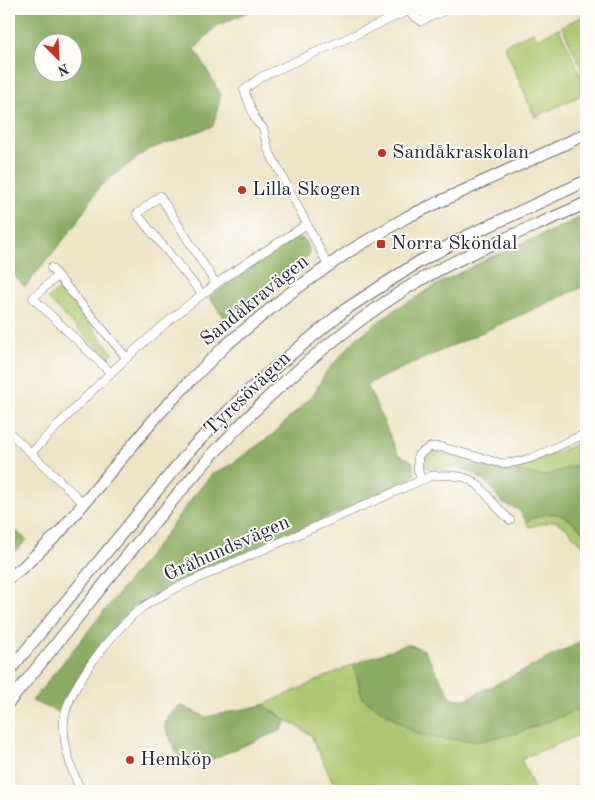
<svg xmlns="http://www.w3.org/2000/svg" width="595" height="800" font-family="'Old Standard TT',serif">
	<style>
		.green { fill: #adc86f; stroke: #687555 }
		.forest { fill: #8aac62; stroke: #56674e; fill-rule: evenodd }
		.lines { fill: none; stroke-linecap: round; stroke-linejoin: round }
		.street-casing { stroke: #6a666c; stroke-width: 9 }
		.secondary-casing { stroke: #6a666c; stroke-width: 13 }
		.street { stroke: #fff; stroke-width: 8 }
		.secondary { stroke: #fff; stroke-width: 11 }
		.poi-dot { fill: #c8321e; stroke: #fdfcf7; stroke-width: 2 }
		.labels { text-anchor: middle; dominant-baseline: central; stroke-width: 4; stroke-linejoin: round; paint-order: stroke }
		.poi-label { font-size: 20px; fill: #22223b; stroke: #fdfcf7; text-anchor: start }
		.street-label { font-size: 20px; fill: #22223b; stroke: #fdfcf7 }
	</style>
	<rect width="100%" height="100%" fill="#fdfcf7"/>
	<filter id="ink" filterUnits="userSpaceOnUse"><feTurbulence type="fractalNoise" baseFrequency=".02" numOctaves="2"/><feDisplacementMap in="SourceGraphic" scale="10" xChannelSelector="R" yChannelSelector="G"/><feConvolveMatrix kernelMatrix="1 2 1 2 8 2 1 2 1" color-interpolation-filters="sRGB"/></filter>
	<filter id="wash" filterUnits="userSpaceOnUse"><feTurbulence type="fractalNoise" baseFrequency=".0096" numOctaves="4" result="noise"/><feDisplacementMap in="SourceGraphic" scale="20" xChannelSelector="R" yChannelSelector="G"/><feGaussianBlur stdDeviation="1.12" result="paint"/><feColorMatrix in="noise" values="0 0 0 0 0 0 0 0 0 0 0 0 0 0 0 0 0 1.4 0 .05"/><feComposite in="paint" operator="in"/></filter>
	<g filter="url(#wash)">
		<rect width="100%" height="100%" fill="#efe4c6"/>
		<!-- green -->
		<path class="green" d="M586 15V79L562 26Z
			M559 28 586 87V93L535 117 504 45 533 32 537 39Z
			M60 288 113 353 107 358 48 299Z
			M581 442 586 444V462L544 476 511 470 527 465Z
			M433 451 458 457V467L431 469 425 467 423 463 425 454Z
			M559 513 577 525 586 535V549L565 527 555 521 529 527 526 521 544 514Z
			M354 664 362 698 586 707V732L521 759 535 791H337L311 735 263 705Z"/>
		<!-- forest -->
		<path class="forest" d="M9 9H254L215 27 195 49 221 95 213 126 147 150 99 187 76 224 25 287 9 271ZM42 42H72V72H42Z
			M586 215V287L585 286 367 384 398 454 412 461 415 475 410 480 150 597 134 610 96 654 64 714 32 701 162 539 193 497 213 473 223 470 272 435 314 394 326 372 357 338 394 310 442 282 489 258Z
			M294 237 303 239 309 249V255L271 286 266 294 230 325 209 297Z
			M458 457 498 468 544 476 586 462V535C563 511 556 509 526 521L519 510 502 503 488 484 472 472 458 467Z
			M9 527 16 531 27 540 9 557Z
			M586 639V707L518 733 478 741 440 739 417 734 362 698 354 664 407 644 424 650 452 699H466Z
			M180 705 206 717 263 705 287 720 281 730 191 768 178 756 165 727 167 717Z"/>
	</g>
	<g filter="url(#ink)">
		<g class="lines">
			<defs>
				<path id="street" d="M407 11 421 21 448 9
					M328 265 268 149 263 128 256 121 244 90 261 77 412 9
					M51 268 126 357
					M57 276 33 298 110 372
					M202 294 137 214 160 196 216 284
					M9 432 84 504
					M31 453C87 395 143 338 208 290 239 266 274 246 307 224
					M421 479 418 470V455L430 447H441L500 463C527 465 554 447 578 437H586
					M168 790 169 791
					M81 791C71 769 60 738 65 714 73 681 116 627 143 607 153 600 166 594 176 588L431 476C484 471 477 491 510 520"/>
				<path id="secondary" d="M9 578 23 567 59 533 157 416 191 380 226 345 286 296 348 252 407 217 586 134
					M9 671 190 450 245 394 278 365 346 309 417 263 465 237 586 181
					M9 702C77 620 141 534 212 455 269 392 335 334 407 288 463 253 526 231 586 203"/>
			</defs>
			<!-- street casing -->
			<use href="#street" class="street-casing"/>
			<!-- secondary casing -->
			<use href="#secondary" class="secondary-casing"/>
			<!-- street -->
			<use href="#street" class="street"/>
			<!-- secondary -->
			<use href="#secondary" class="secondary"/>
		</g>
	</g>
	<!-- markers -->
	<g class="poi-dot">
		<circle cx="382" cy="153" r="5"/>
		<circle cx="242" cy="190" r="5"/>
		<rect x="376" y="239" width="10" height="10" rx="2.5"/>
		<circle cx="130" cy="760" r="5"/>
	</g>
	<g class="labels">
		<!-- poi labels -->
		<g class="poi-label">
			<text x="392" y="153">Sandåkraskolan</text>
			<text x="252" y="190">Lilla Skogen</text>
			<text x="391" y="244">Norra Sköndal</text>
			<text x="140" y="760">Hemköp</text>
		</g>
		<!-- street labels -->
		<g class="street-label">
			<text transform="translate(255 301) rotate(-39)">Sandåkravägen</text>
			<text transform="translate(248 394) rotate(-44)">Tyresövägen</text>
			<text transform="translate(227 549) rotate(-24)">Gråhundsvägen</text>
		</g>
	</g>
	<!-- margin -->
	<rect width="595" height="800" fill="none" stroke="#fdfcf7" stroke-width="30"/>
	<!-- north arrow -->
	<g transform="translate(58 58) rotate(156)"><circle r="24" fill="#fdfcf7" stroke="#a5a5ac"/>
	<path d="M0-4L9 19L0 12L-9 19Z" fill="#c8321e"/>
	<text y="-8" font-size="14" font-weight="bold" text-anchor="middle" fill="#22223b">N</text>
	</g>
</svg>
